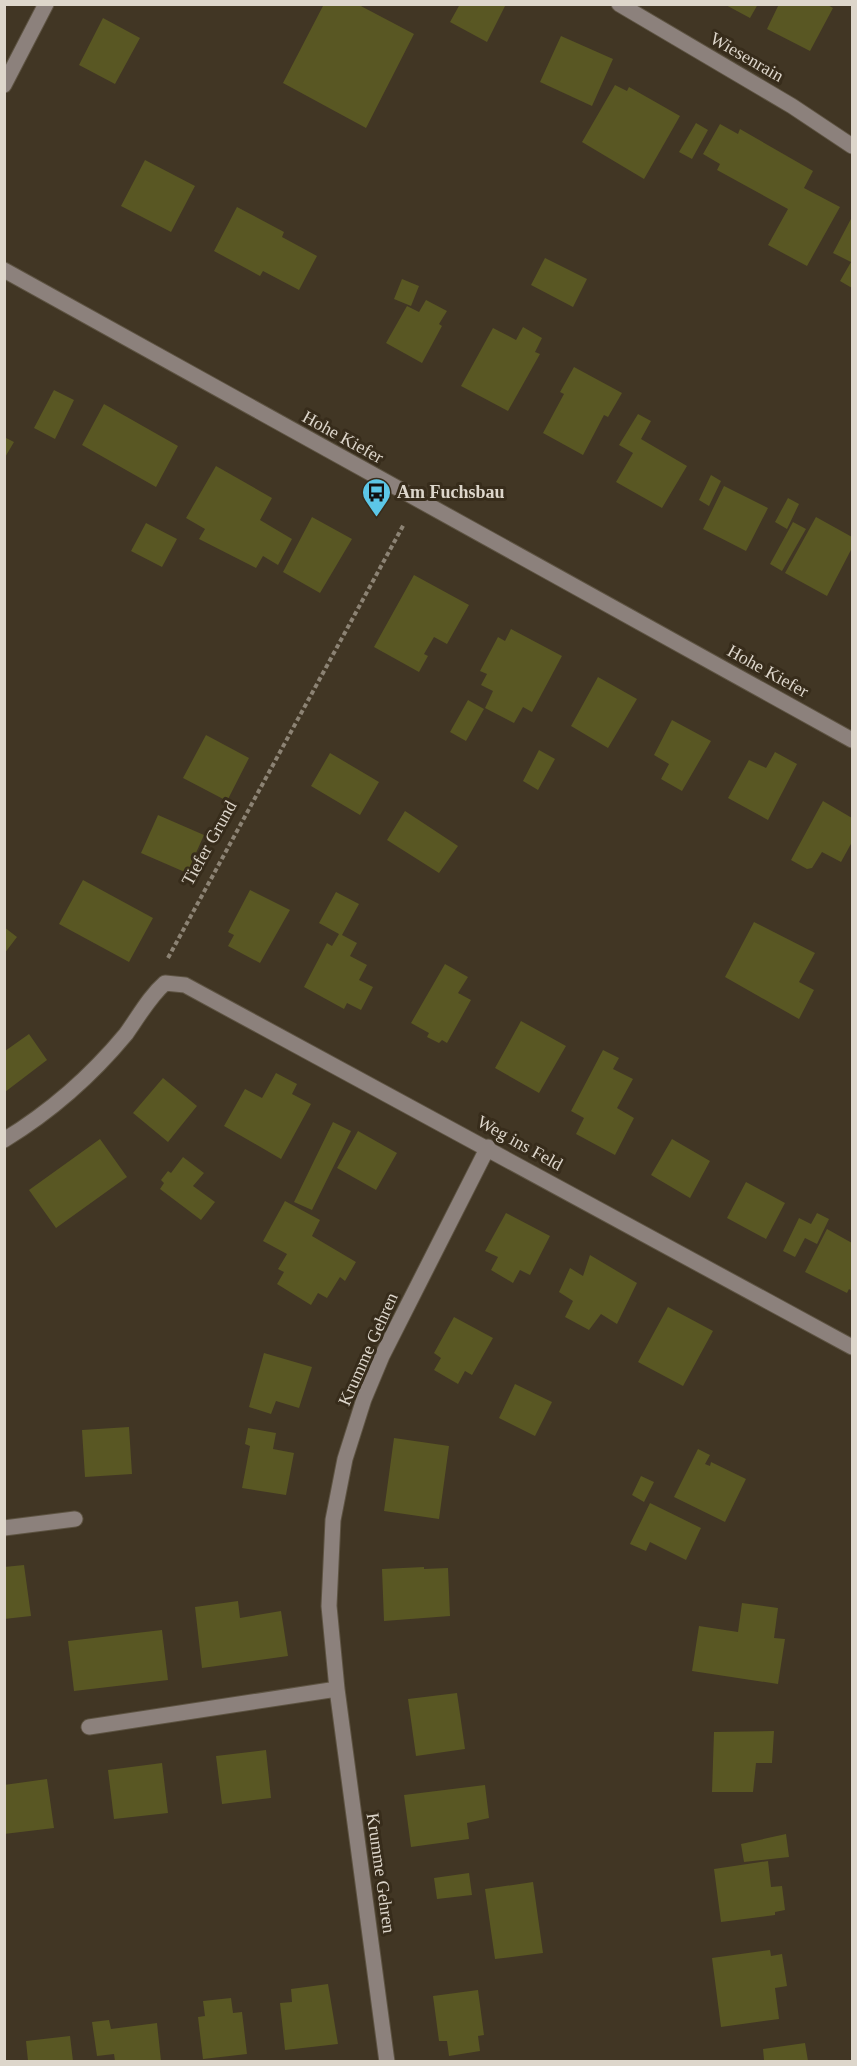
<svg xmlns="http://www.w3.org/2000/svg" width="857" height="2066" font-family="'Times New Roman',serif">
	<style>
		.building { fill: #595723 }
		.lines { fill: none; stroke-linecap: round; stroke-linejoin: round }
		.minor-casing { stroke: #5d5342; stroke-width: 17 }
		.path { stroke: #8c8374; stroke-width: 4; stroke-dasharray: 4.5 3; stroke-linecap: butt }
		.minor { stroke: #8c817c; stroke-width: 15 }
		.labels { text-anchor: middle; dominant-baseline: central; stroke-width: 6; stroke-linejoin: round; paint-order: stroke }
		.street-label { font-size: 18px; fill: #ddd6cb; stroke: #372c1b }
		.poi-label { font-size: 18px; font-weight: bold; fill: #ddd6cb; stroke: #372c1b; text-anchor: start }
	</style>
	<rect width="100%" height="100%" fill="#413624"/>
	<!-- building -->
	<path class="building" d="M324 4H357L414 34 366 128 283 83Z
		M460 4H506L487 42 450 22Z
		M724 4H758L750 18Z
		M779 4H826L833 8 810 51 767 29Z
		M103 18 140 38 115 84 79 65Z
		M561 36 613 59 592 106 540 82Z
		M615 85 627 91 629 87 680 116 644 179 582 142Z
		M696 123 708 130 692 159 679 152Z
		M720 124 738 134 740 129 813 171 804 188 840 207 807 266 768 245 788 209 717 170 720 164 703 154Z
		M145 160 195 186 171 232 121 206Z
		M237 207 284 232 282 237 317 256 299 290 263 271 260 276 214 251Z
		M852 217V288L840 281 851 262 833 253Z
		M545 258 587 279 573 307 531 285Z
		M402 279 419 286 411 306 394 299Z
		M426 300 447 311 439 324 442 326 422 363 386 343 407 306 419 312Z
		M523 327 542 338 535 352 540 354 508 411 461 386 493 328 516 340Z
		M574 367 622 393 608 417 604 415 583 455 543 433 564 394 560 392Z
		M54 390 74 400 55 439 34 428Z
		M104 404 178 446 156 487 82 445Z
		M638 414 651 421 641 439 687 466 662 508 616 482 633 453 619 445Z
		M4 437 14 442 4 459Z
		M216 466 272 498 260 520 292 539 278 565 263 556 256 568 199 539 205 529 186 518Z
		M711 475 721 481 709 506 699 500Z
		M724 486 768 508 746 551 703 529Z
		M788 498 799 504 787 529 775 522Z
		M312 517 352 539 320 593 283 572Z
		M816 517 852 537V548L827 596 785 573Z
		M793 522 806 529 782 571 770 564Z
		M146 523 177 539 162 567 131 551Z
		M414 575 469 605 447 644 434 637 424 654 428 656 419 672 374 647Z
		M511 629 562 656 532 712 523 707 514 723 485 708 493 691 481 685 487 674 480 671 498 637 505 641Z
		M598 677 637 699 608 748 571 726Z
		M468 700 484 709 466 741 450 732Z
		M672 720 711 741 682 791 661 779 669 764 654 755Z
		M206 735 249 758 227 801 183 778Z
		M539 750 555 759 538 790 523 781Z
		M775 752 797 764 768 820 728 798 749 760 766 768Z
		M330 753 379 782 360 815 311 786Z
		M823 801 852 818V842L841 862 822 852 812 868 807 869 791 860Z
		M405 811 458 846 439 873 387 840Z
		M158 815 204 835 187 873 141 853Z
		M83 880 153 918 129 962 59 924Z
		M250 890 290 910 260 963 228 946 234 935 228 932Z
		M336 892 359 904 342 935 357 943 350 956 367 965 359 980 373 987 361 1010 347 1003 344 1009 304 987 327 943 332 946 339 934 319 923Z
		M754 922 815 953 799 982 814 990 799 1019 725 977Z
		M4 927 17 937 4 954Z
		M445 964 468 977 458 993 471 1000 447 1043 442 1040 439 1043 427 1037 429 1033 411 1023Z
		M521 1021 566 1046 539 1093 495 1068Z
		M29 1034 47 1060 5 1092V1051Z
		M603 1050 619 1058 613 1069 633 1079 617 1108 634 1118 615 1155 576 1134 584 1118 571 1111Z
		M276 1073 297 1084 292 1094 311 1104 281 1159 224 1126 245 1089 262 1098Z
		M163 1078 197 1106 168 1142 133 1113Z
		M333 1122 351 1131 312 1210 294 1202Z
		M358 1131 397 1153 376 1190 337 1168Z
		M100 1139 127 1177 56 1228 29 1190Z
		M672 1139 710 1161 690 1198 651 1175Z
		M183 1157 204 1173 193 1186 215 1202 201 1220 160 1189 164 1183 161 1180 168 1171 171 1173Z
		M746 1182 785 1203 766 1239 727 1218Z
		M285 1201 320 1220 312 1236 356 1262 345 1281 340 1277 327 1298 318 1293 311 1305 277 1284 284 1272 278 1269 287 1254 263 1241Z
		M506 1213 550 1236 530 1275 520 1270 513 1283 491 1270 498 1257 485 1251Z
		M817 1213 829 1219 817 1244 805 1238 795 1257 783 1251 799 1218 811 1224Z
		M827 1229 852 1243V1291L849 1289 847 1293 805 1272Z
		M590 1255 637 1283 617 1324 601 1314 589 1330 565 1317 573 1301 559 1292 570 1268 583 1276Z
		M668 1307 713 1331 683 1386 638 1362Z
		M454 1317 493 1338 472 1375 465 1371 458 1384 434 1370 441 1358 434 1353Z
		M264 1353 312 1367 299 1408 276 1401 271 1414 249 1407Z
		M515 1384 552 1402 535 1436 499 1418Z
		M129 1427 132 1474 85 1477 82 1430Z
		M248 1428 276 1433 273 1449 294 1453 286 1495 242 1488 250 1446 245 1444Z
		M394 1438 449 1446 439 1519 384 1511Z
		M698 1449 710 1455 705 1464 710 1466 711 1462 746 1479 725 1522 674 1497Z
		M641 1476 654 1482 644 1502 632 1495Z
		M650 1503 701 1528 686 1560 650 1542 646 1551 630 1544Z
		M24 1565 31 1616 4 1619V1567Z
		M424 1567V1569L448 1568 450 1616 384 1621 382 1569Z
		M238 1601 240 1618 281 1611 288 1656 202 1668 195 1607Z
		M742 1603 778 1608 774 1638 785 1639 778 1684 692 1671 699 1626 738 1632Z
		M162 1630 168 1680 74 1691 68 1641Z
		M457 1693 465 1749 416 1756 408 1699Z
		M774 1731 772 1763H756L753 1792H712L714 1732Z
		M266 1750 271 1798 222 1804 216 1756Z
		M162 1763 168 1813 114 1819 108 1770Z
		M47 1779 54 1828 4 1834V1785Z
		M485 1785 489 1818 467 1823 469 1839 411 1847 404 1795Z
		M786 1834 789 1857 744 1862 741 1844Z
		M768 1861 771 1887 782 1886 785 1910 775 1912V1915L721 1922 714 1869Z
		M469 1873 472 1895 437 1899 434 1878Z
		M533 1882 543 1953 495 1959 485 1889Z
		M770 1950 771 1956 782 1954 787 1986 775 1988 779 2019 721 2027 712 1958Z
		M328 1984 338 2044 285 2050 280 2003 292 2002 291 1989Z
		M478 1990 484 2035 478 2036 480 2051 449 2056 447 2041H439L433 1996Z
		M231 1998 233 2013 242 2012 247 2054 203 2059 198 2017 205 2016 203 2001Z
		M109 2020 111 2029 157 2023 161 2061H115L114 2054 97 2056 92 2022Z
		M70 2036 73 2061H28L26 2041Z
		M805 2043 808 2061H760L764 2060 763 2049Z"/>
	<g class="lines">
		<defs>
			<path id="minor" d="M619 4 792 106 852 146
				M4 85 46 4
				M4 270 852 740
				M4 1140C50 1112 92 1075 126 1034 139 1016 149 997 165 983L185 985 852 1347
				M4 1528 75 1519
				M89 1727 337 1689
				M387 2062 337 1689 329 1606 333 1520 345 1459 364 1399 382 1356 488 1147"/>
		</defs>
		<!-- minor casing -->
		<use href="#minor" class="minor-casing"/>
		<!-- path -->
		<path class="path" d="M168 958 404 524"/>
		<!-- minor -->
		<use href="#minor" class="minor"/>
	</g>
	<!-- icons -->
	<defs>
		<symbol id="bus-pin" viewBox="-11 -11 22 30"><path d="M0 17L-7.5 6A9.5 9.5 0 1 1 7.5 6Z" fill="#5cc7e7" stroke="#372c1b"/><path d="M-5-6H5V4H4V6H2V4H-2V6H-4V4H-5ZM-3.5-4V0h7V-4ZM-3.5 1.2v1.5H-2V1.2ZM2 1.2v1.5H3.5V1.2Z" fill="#111"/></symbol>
	</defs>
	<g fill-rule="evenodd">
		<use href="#bus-pin" x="360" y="476" width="33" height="45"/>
	</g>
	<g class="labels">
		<!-- street labels -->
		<g class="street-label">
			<text transform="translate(747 57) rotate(30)">Wiesenrain</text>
			<text transform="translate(343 437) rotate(29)">Hohe Kiefer</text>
			<text transform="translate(768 671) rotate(29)">Hohe Kiefer</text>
			<text transform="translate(209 843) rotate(-61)">Tiefer Grund</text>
			<text transform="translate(520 1143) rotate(29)">Weg ins Feld</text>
			<text transform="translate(368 1349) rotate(-66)">Krumme Gehren</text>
			<text transform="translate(381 1873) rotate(82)">Krumme Gehren</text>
		</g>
		<!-- poi labels -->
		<g class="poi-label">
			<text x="397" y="492">Am Fuchsbau</text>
		</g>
	</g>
	<!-- border -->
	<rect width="857" height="2066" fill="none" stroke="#ddd6cb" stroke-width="12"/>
</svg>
